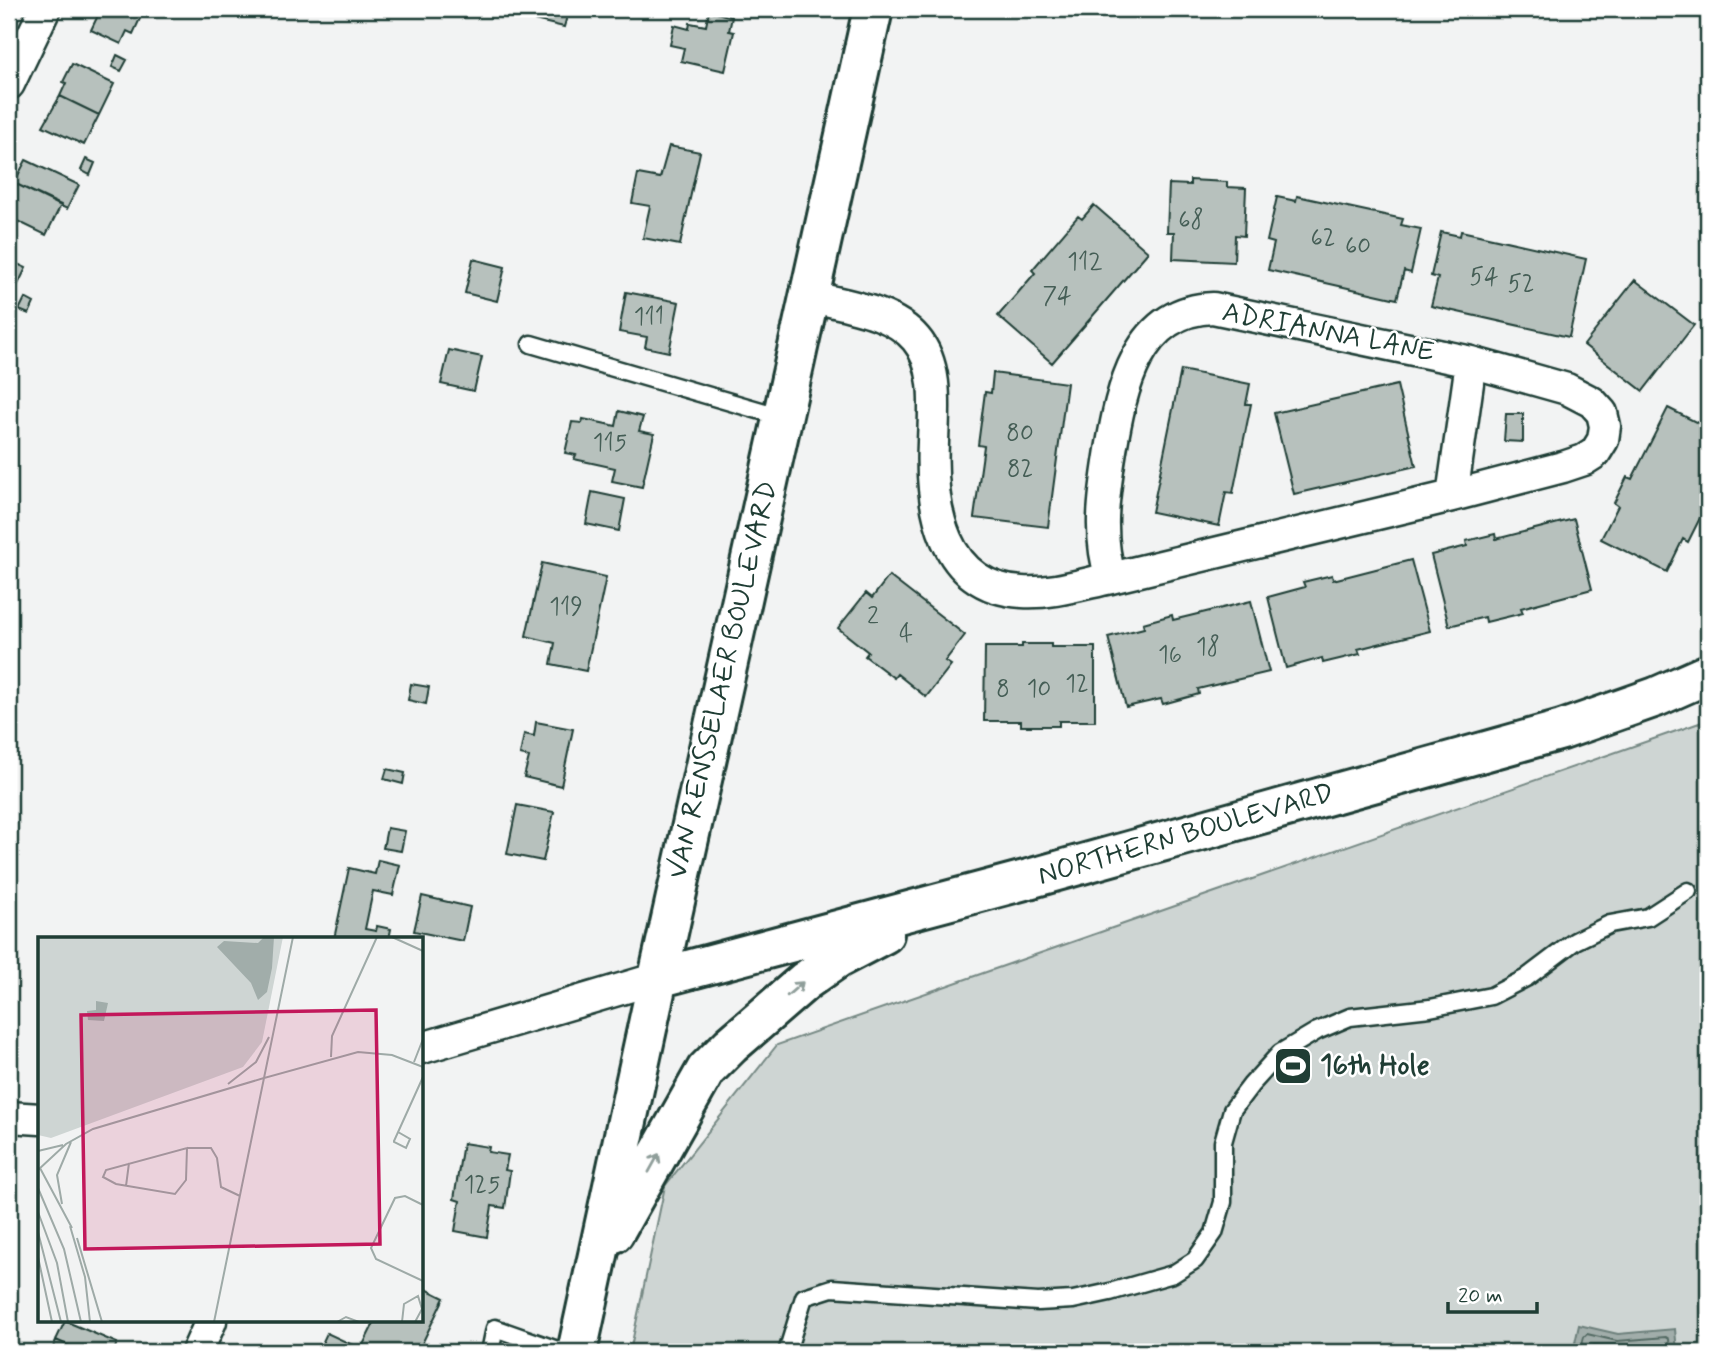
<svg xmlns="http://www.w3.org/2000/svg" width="1717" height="1361" font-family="Mynerve,sans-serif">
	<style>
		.green { fill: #ced5d3; stroke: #768984; stroke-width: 2 }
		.water { fill: #a1adaa; stroke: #6d807b; stroke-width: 2 }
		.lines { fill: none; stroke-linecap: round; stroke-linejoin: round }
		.shore { stroke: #536a63; stroke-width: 2 }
		.building { fill: #b7c1bd; stroke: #1f3d34; stroke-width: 2 }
		.service-casing { stroke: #1f3d34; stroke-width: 21 }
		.minor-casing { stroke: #1f3d34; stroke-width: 35 }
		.tertiary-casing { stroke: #1f3d34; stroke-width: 44 }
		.secondary-casing { stroke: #1f3d34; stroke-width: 44 }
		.service { stroke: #fff; stroke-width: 16 }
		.minor { stroke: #fff; stroke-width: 30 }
		.tertiary { stroke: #fff; stroke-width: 38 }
		.secondary { stroke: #fff; stroke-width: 38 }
		.oneway { stroke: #8f9e9a }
		.labels { text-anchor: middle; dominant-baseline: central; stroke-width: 5; stroke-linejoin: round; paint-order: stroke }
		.number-label { font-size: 24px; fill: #455e56 }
		.street-label { font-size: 28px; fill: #1f3d34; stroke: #fff }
		.poi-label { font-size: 28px; font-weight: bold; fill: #1f3d34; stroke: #fff; text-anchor: start }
		.inset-road { fill: none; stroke: #9eaaa7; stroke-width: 2 }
		.view { fill: #c2185b; fill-opacity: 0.15; stroke: #c2185b; stroke-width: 3.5 }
		.inset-edge { fill: none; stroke: #1f3d34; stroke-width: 3.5 }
	</style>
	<rect width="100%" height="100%" fill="#f2f3f3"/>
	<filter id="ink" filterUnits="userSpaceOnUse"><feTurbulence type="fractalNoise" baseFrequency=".0143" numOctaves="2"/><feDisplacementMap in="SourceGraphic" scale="14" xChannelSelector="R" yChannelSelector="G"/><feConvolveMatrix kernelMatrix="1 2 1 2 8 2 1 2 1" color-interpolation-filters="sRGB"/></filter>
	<g filter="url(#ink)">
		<!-- green -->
		<path class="green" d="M1708 720V1352H630L665 1186 777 1045Z"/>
		<!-- water -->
		<path class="water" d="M1579 1325 1618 1334 1675 1329 1677 1352H1573Z"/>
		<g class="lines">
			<!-- shore -->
			<path class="shore" d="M1580 1352 1584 1337 1587 1334 1617 1341 1666 1337 1669 1339 1670 1352
				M1589 1352 1594 1345 1617 1349 1658 1346 1661 1352"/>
		</g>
		<!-- building -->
		<path class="building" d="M101 9H142L144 10 133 34 127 31 121 44 91 30Z
			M533 9H569L564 27 530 19Z
			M709 11 732 17 729 31 734 32 725 71 681 61 684 48 670 45 674 25 689 29 690 23 706 26Z
			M117 55 127 60 121 71 112 67Z
			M72 64 114 84 99 115 60 96 66 83 63 82Z
			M60 96 99 115 84 145 43 126Z
			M669 146 700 152 680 245 643 238 650 206 632 203 638 174 660 178Z
			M86 159 95 163 90 175 81 170Z
			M26 160 79 185 67 209 14 183Z
			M1190 180 1227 182V187L1246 188 1244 236 1235 235 1234 262 1173 259 1174 232H1167L1169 184 1190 185Z
			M14 183 61 205 46 235 9 217V195Z
			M1297 196 1403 219 1401 225 1421 229 1411 273 1404 271 1397 299 1268 270 1274 243 1267 241 1277 197 1296 201Z
			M1094 205 1148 252 1052 363 998 316 1035 273 1032 270 1078 216 1082 219Z
			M1461 231 1586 259 1569 337 1431 306 1438 278 1431 276 1441 232 1460 236Z
			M473 259 505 267 497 301 465 293Z
			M9 260 26 268 11 299 9 298Z
			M1635 280 1694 325 1643 391 1584 345Z
			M626 292 679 302 669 352 645 347 647 337 619 332Z
			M25 298 34 303 29 314 19 310Z
			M449 350 482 357 474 391 441 384Z
			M1181 370 1250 384 1246 404H1251L1233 493 1226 492 1219 526 1152 512Z
			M993 373 1067 383 1048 527 974 518 984 446 978 445 985 392 991 393Z
			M1397 385 1416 466 1294 494 1274 413Z
			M1668 408 1708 428V490L1700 506 1705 508 1688 542 1683 539 1667 572 1601 539 1618 506 1614 503 1627 477 1632 479Z
			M619 411 643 417 639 431 654 434 642 487 612 481 615 468 574 459 576 455 565 453 572 422 582 423 583 419 616 426Z
			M1506 414H1523V442L1504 441Z
			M592 492 625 499 619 531 586 524Z
			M1574 519 1592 589 1521 608 1523 613 1486 622 1485 617 1449 626 1431 555 1467 546 1466 541 1495 534 1496 539Z
			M1411 560 1430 631 1358 649 1360 654 1323 663 1322 658 1286 668 1268 597 1305 587 1303 582 1332 575 1333 580Z
			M542 563 606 577 586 671 551 664 555 643 526 636Z
			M889 576 965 635 945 661 951 665 926 697 897 674 894 678 865 656 868 652 838 628 866 593 872 598Z
			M1251 601 1269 672 1198 689 1199 694 1163 704 1161 699 1126 707 1108 637 1144 628 1143 623 1172 615 1173 620Z
			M1022 644H1051V647H1095V721H1059V726H1021V721H984L985 647H1022Z
			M411 684 429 687 426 704 408 700Z
			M536 722 573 729 561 786 524 777 529 757 520 755 524 734 534 736Z
			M387 769 405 773 403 784 384 779Z
			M517 805 554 812 543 861 507 854Z
			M387 828 405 831 401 851 383 848Z
			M378 860 400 865 393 895 373 891 365 929 376 931 377 926 391 929 389 939H334L349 868 375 874Z
			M422 896 470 907 463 941 414 931Z
			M463 1143 489 1147 488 1152 508 1155 505 1170 510 1171 505 1208 492 1206 487 1237 455 1231 460 1201 454 1199Z
			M422 1287 444 1298 418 1352H318L327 1333 361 1349 375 1321H422Z
			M65 1321 117 1343 115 1348 122 1352H83L56 1340Z
			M56 1340 83 1352H51Z"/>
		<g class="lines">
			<defs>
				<path id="service" d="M531 344 782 417
					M490 1352 495 1328 563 1352
					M787 1352 804 1297 832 1288 1038 1302 1073 1300 1110 1292 1173 1274 1195 1260 1214 1233 1223 1202V1142L1232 1110 1251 1085 1280 1053 1317 1031 1350 1017 1430 1008 1491 996 1526 978 1575 941 1610 924 1648 917 1688 891"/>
				<path id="minor" d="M9 84 45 9
					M809 296C843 305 892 310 916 339 939 366 934 409 933 442 930 506 942 588 1022 592 1052 594 1082 584 1111 578
					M1213 308 1471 362 1567 389 1592 402 1602 413 1605 426 1603 440 1595 453 1584 460 1563 467 1452 496 1111 578C1097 535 1104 494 1111 450 1121 390 1137 310 1213 308Z
					M1452 496 1471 362
					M422 1048 658 978
					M9 1117 40 1119
					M197 1352 211 1321"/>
				<path id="tertiary" d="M658 978 873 9"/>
				<path id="secondary" d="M614 1233 706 1070 731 1045 805 981 838 958 884 934
					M577 1352 658 978 1025 880 1562 730 1656 697 1708 674"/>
			</defs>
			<!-- service casing -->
			<use href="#service" class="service-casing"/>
			<!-- minor casing -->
			<use href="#minor" class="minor-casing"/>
			<!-- tertiary casing -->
			<use href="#tertiary" class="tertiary-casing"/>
			<!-- secondary casing -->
			<use href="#secondary" class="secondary-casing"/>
			<!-- service -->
			<use href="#service" class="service"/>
			<!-- minor -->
			<use href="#minor" class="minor"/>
			<!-- tertiary -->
			<use href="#tertiary" class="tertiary"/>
			<!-- secondary -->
			<use href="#secondary" class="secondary"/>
		</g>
		<!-- one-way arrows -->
		<defs><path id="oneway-shaft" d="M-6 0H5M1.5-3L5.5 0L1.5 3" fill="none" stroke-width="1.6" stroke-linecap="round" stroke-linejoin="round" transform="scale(1.75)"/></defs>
		<g class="oneway">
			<use href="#oneway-shaft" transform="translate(795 989) rotate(-41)"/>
			<use href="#oneway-shaft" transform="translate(654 1163) rotate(-61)"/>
		</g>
	</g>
	<!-- icons -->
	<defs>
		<symbol id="stadium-square" viewBox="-11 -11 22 22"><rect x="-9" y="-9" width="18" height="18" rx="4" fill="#1f3d34" stroke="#fff"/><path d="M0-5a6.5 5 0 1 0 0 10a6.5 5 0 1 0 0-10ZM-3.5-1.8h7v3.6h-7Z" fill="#fff"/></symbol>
	</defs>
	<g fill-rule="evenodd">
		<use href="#stadium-square" x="1271" y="1044" width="44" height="44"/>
	</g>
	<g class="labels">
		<!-- number labels -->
		<g class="number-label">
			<text x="1191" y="220">68</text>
			<text x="1323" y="238">62</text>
			<text x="1358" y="246">60</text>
			<text x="1085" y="262">112</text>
			<text x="1484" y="277">54</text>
			<text x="1521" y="284">52</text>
			<text x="1057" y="296">74</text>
			<text x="649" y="317">111</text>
			<text x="1020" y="433">80</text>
			<text x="610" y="443">115</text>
			<text x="1020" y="469">82</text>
			<text x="566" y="607">119</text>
			<text x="873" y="616">2</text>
			<text x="906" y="634">4</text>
			<text x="1208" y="647">18</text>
			<text x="1170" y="655">16</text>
			<text x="1077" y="684">12</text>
			<text x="1003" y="689">8</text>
			<text x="1039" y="689">10</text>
			<text x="482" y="1185">125</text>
		</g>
		<!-- street labels -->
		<g class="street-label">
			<text transform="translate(1328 333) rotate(11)">ADRIANNA LANE</text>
			<text transform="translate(723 680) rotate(-77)">VAN RENSSELAER BOULEVARD</text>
			<text transform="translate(1186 835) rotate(-16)">NORTHERN BOULEVARD</text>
		</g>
		<!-- poi labels -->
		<g class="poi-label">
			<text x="1320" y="1066">16th Hole</text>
		</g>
	</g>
	<!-- overview -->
	<g transform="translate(38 937)">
		<rect width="385" height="385" fill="#f2f3f3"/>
		<path d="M0 0H245L224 105 205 130 13 201 0 198Z" fill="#ced5d3"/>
		<path d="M226 0H236L234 31 229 55 220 63 213 46 179 10 186 4 220 6ZM58 64 70 66 66 84 50 83 49 74 58 73Z" fill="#a1adaa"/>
		<path class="inset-road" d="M354 0 385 14M293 120 294 99 339 0M376 125 385 102M190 147 218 125 231 100M360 195 372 202 368 211 356 205V204L385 140M149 211 148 243 137 257 78 247 65 240 68 233ZM149 211H173L179 221 183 250 202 259M0 214 25 208M2 231 34 291M0 233 28 207 55 192 226 141 255 0M88 249 91 226M0 251 26 312 43 385M24 267 19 238 33 205M385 268 367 259 357 261 333 311 338 322 385 344M0 275 19 326 30 385M32 289 47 340 52 385M0 295 23 385M39 301 64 385M0 320 14 385M176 385 226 141 320 115 354 118 385 130M299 385 308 380 321 385M364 385 366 367 380 359 384 372 377 385"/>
		<path class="view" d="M338 73 342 307 47 312 43 78Z"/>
		<rect width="385" height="385" class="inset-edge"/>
	</g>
	<!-- margin -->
	<rect width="1717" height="1361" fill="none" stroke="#fff" stroke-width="35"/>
	<rect x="18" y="18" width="1682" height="1326" fill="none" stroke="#1f3d34" stroke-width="2.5" filter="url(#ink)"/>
	<!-- scale -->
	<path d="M1448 1302v10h89v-10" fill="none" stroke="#1f3d34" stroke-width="3.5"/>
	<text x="1458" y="1302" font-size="21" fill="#1f3d34" stroke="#ffffff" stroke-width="5" paint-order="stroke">20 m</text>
</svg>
